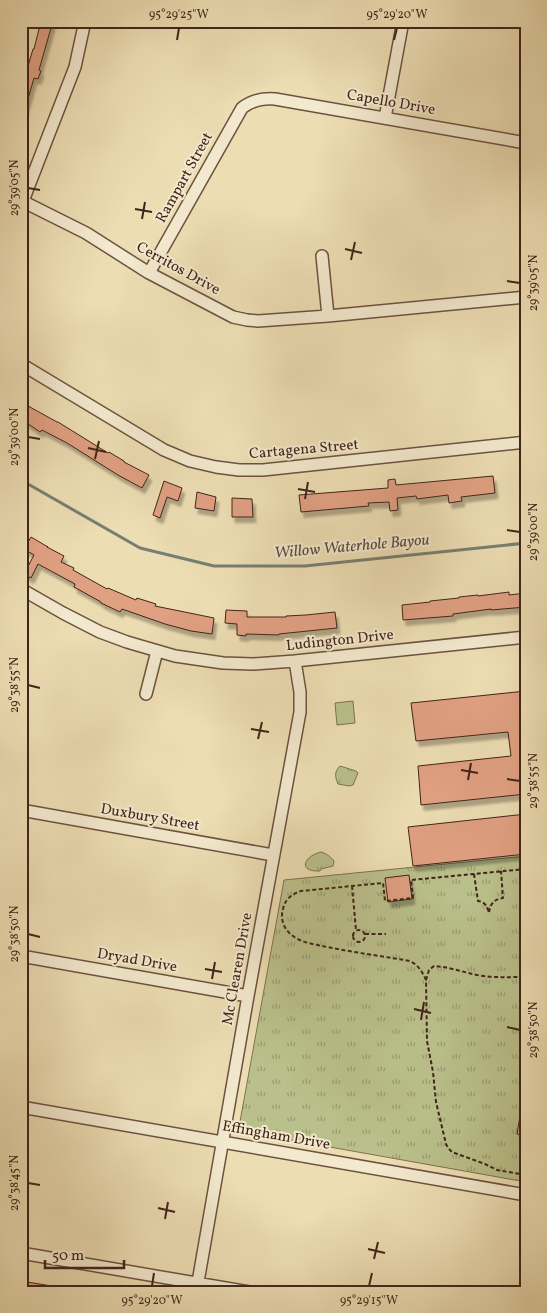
<svg xmlns="http://www.w3.org/2000/svg" width="547" height="1313" font-family="Vollkorn,serif">
	<style>
		.green { fill: #bac08b; stroke: #7e7252 }
		.park { fill: url(#park-tufts); stroke: #7e7252 }
		.lines { fill: none; stroke-linecap: round; stroke-linejoin: round }
		.stream { stroke: #767f72; stroke-width: 3 }
		.building { fill: #e0a082; stroke: #412419; filter: url(#shadow) }
		.minor-casing { stroke: #6c5240; stroke-width: 14 }
		.path { stroke: #412419; stroke-width: 2; stroke-dasharray: 4 2.5; stroke-linecap: butt }
		.minor { stroke: #f3e9ce; stroke-width: 11 }
		.ticks { fill: none; stroke: #412419; stroke-width: 2 }
		.labels { text-anchor: middle; dominant-baseline: central; stroke-width: 4; stroke-linejoin: round; paint-order: stroke }
		.street-label { font-size: 15px; fill: #412419; stroke: #f3e9ce }
		.water-label { font-size: 16px; font-style: italic; fill: #574a3e; stroke: #f3e9ce }
		.neatline { fill: none; stroke: #412419; stroke-width: 2 }
		.ticks-label { font-size: 12px; text-anchor: middle; fill: #412419 }
	</style>
	<defs>
		<pattern id="park-tufts" width="24" height="20" patternUnits="userSpaceOnUse" patternTransform="scale(1.25)"><rect width="24" height="20" fill="#bac08b"/><path d="M3 7l-1-3M5 7V3M7 7l1-3M15 17l-1-3M17 17v-4M19 17l1-3" fill="none" stroke="#999c71"/></pattern>
		<filter id="shadow"><feDropShadow dx="3" dy="5.5" stdDeviation="1" flood-color="#0004"/></filter>
	</defs>
	<rect width="100%" height="100%" fill="#edddb3"/>
	<filter id="stains"><feTurbulence type="fractalNoise" baseFrequency=".004" numOctaves="4"/><feColorMatrix values="0 0 0 0 .2 0 0 0 0 .09 0 0 0 0 .02 0 0 0 .5 -.17"/></filter>
	<radialGradient id="worn" r=".72"><stop offset=".6" stop-color="#630" stop-opacity="0"/><stop offset="1" stop-color="#630" stop-opacity=".3"/></radialGradient>
	<!-- green -->
	<path class="green" d="M353 701 355 723 337 725 335 703Z"/>
	<!-- park -->
	<path class="park" d="M340 766 356 771 358 773 353 785 349 786 338 784C335 777 334 772 340 766Z
		M321 852C327 854 330 856 334 861L333 866 321 869 320 871C297 872 304 856 321 852Z
		M526 856V1182L240 1131 239 1127 284 880Z"/>
	<g class="lines">
		<!-- stream -->
		<path class="stream" d="M21 480 140 548 214 566H305L526 543"/>
	</g>
	<!-- building -->
	<path class="building" d="M41 21H53L39 70 41 71 38 79 34 78 24 113H21V90L33 49H34Z
		M21 402 57 422H58L108 453 109 452 124 461V462L149 475 142 488 118 475 67 443 42 430 40 432 21 419Z
		M493 476 495 493 461 497 462 501 449 503 448 495 417 499 416 496 397 498 398 510 390 511 389 502 368 503 369 506 301 512 299 495 388 488V480L395 479 396 485Z
		M164 481 182 488 178 501 167 497 160 518 153 515Z
		M197 492 216 497 214 511 195 508Z
		M232 498 252 499 253 517H232Z
		M31 537 48 547H47L64 556 61 562 74 568 73 570 107 589 108 588 136 600 137 598 156 604 155 606 214 618 212 634 191 631 165 624 122 609 120 612 101 603V602L74 587 75 584 38 564 31 578 24 574 34 555 24 549Z
		M509 592V595L526 593V607L491 610V609L453 614V616L403 620 402 605 430 602V601L459 598V597L478 595V596Z
		M226 610 247 611V617H286V616L306 615 335 612 337 628 279 634V635L246 634V636L237 635V624L225 623Z
		M526 691V794L421 805 418 766 511 756 508 732 416 741 411 703Z
		M526 814V854L413 866 408 827Z
		M409 875 412 899 388 902 385 878Z
		M521 1110H526V1136L517 1134Z
		M21 1281 58 1287 60 1288 59 1292H21Z"/>
	<g class="lines">
		<defs>
			<path id="minor" d="M385 118 403 21
				M24 202 86 233 149 273 233 317 247 320 258 321 328 316 526 297
				M21 206 75 67 85 21
				M322 256 328 316
				M149 273 242 108C252 100 262 98 275 99L526 143
				M21 364 164 450 190 461 216 467 239 470H263L526 442
				M21 589 63 613 100 632 127 642 175 656 223 663 253 664 295 661 526 637
				M146 694 157 651
				M21 810 273 855
				M21 956 248 996
				M21 1107 526 1195
				M21 1253 249 1292
				M198 1282 248 996 300 712V692L295 661"/>
		</defs>
		<!-- minor casing -->
		<use href="#minor" class="minor-casing"/>
		<!-- path -->
		<path class="path" d="M526 869 411 880 413 898 385 901 383 883 301 891C292 894 285 899 283 909 280 919 284 930 293 936 301 942 312 944 322 946 351 952 381 956 410 961 418 965 422 971 426 980L427 1041 433 1072 436 1102 446 1144 448 1148 452 1152 485 1164 497 1170 526 1175
			M474 874 478 901C485 902 487 906 489 913 490 904 494 899 503 898L501 871
			M352 886 356 930
			M353 936a6 6 0 1 1 12 0a6 6 0 1 1-12 0Z
			M365 934H386
			M426 980 429 970 434 966C449 967 463 972 477 975 494 978 509 977 526 977"/>
		<!-- minor -->
		<use href="#minor" class="minor"/>
	</g>
	<!-- ticks -->
	<path class="ticks" d="M177 40 179 28M394 40 397 28M28 188 40 190M135 209 152 212M142 219 145 202M345 249 362 253M351 260 355 242M507 281 520 283M28 437 40 439M88 448 106 452M95 459 99 441M298 489 315 492M305 499 308 482M507 530 520 532M28 685 40 688M251 729 269 732M258 739 262 722M461 770 478 773M507 779 520 781M468 780 471 763M28 934 40 937M205 969 222 972M212 979 215 962M414 1009 431 1013M421 1020 424 1002M507 1027 520 1030M28 1183 40 1185M158 1208 175 1212M165 1219 168 1202M368 1249 385 1253M374 1259 378 1242M152 1286 154 1273M369 1286 372 1273"/>
	<g class="labels">
		<!-- street labels -->
		<g class="street-label">
			<text transform="translate(391 103) rotate(10)">Capello Drive</text>
			<text transform="translate(185 178) rotate(-61)">Rampart Street</text>
			<text transform="translate(178 269) rotate(29)">Cerritos Drive</text>
			<text transform="translate(304 450) rotate(-5)">Cartagena Street</text>
			<text transform="translate(340 641) rotate(-6)">Ludington Drive</text>
			<text transform="translate(150 818) rotate(10)">Duxbury Street</text>
			<text transform="translate(137 961) rotate(10)">Dryad Drive</text>
			<text transform="translate(238 969) rotate(-80)">Mc Clearen Drive</text>
			<text transform="translate(276 1136) rotate(10)">Effingham Drive</text>
		</g>
		<!-- water labels -->
		<g class="water-label">
			<text transform="translate(352 547) rotate(-5)">Willow Waterhole Bayou</text>
		</g>
	</g>
	<!-- margin -->
	<rect width="547" height="1313" fill="none" stroke="#edddb3" stroke-width="55"/>
	<!-- scale -->
	<path d="M45 1260v8h79v-8" fill="none" stroke="#412419" stroke-width="2.5"/>
	<text x="52" y="1260" font-size="15" fill="#412419" stroke="#f3e9ce" stroke-width="4" paint-order="stroke">50 m</text>
	<rect x="28" y="28" width="492" height="1258" class="neatline"/>
	<g class="ticks-label">
		<text x="179" y="18">95°29'25"W</text>
		<text x="397" y="18">95°29'20"W</text>
		<text transform="translate(14 188) rotate(-90)" y="4">29°39'05"N</text>
		<text transform="translate(533 283) rotate(-90)" y="4">29°39'05"N</text>
		<text transform="translate(14 437) rotate(-90)" y="4">29°39'00"N</text>
		<text transform="translate(533 532) rotate(-90)" y="4">29°39'00"N</text>
		<text transform="translate(14 685) rotate(-90)" y="4">29°38'55"N</text>
		<text transform="translate(533 781) rotate(-90)" y="4">29°38'55"N</text>
		<text transform="translate(14 934) rotate(-90)" y="4">29°38'50"N</text>
		<text transform="translate(533 1030) rotate(-90)" y="4">29°38'50"N</text>
		<text transform="translate(14 1183) rotate(-90)" y="4">29°38'45"N</text>
		<text x="152" y="1304">95°29'20"W</text>
		<text x="369" y="1304">95°29'15"W</text>
	</g>
	<rect width="100%" height="100%" filter="url(#stains)"/>
	<rect width="100%" height="100%" fill="url(#worn)"/>
</svg>
